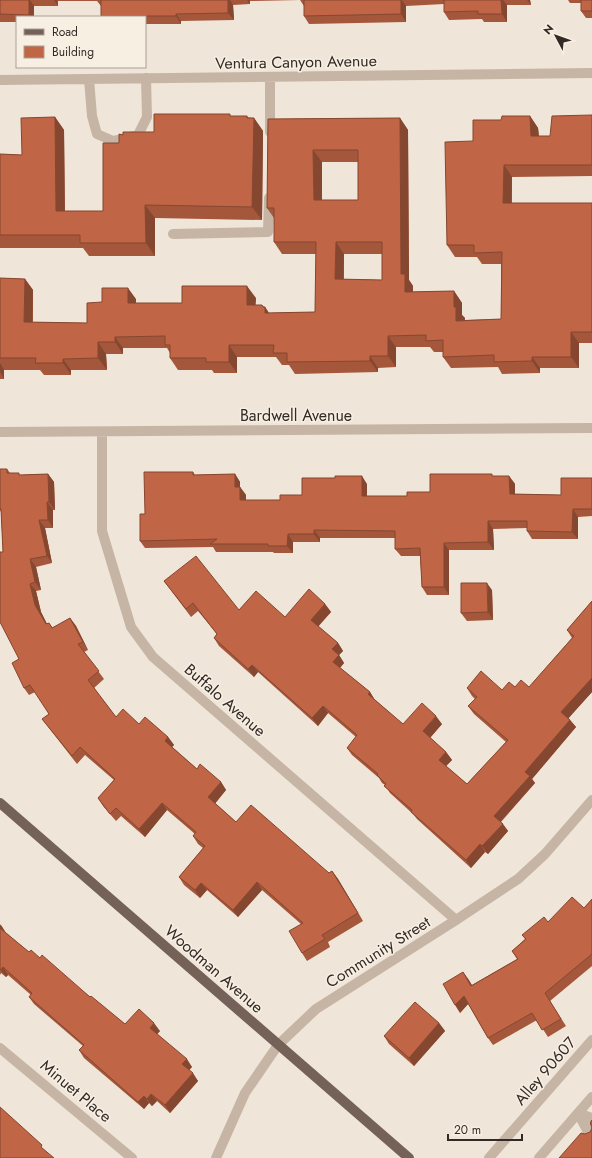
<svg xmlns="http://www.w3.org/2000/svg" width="592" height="1158" font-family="Jost,sans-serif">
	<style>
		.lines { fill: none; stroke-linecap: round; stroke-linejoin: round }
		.minor { stroke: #c6b5a5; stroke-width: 10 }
		.major { stroke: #746157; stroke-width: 10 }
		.wall { fill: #a5573b; fill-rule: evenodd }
		.shaded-wall { fill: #864730 }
		.building { fill: #c06545; stroke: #864730; fill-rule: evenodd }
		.labels { text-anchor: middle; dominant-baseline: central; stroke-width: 3; stroke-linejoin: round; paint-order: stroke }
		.street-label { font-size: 16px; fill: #322a26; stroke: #f8efe3 }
	</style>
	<rect width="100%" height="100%" fill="#efe5d8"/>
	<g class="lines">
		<!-- minor -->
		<path class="minor" d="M89 79 92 116 97 134 113 141 138 135 147 117 146 78
			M0 80 592 73
			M270 132V77
			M173 234 268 232 269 198
			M0 432 592 428
			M102 432V531L131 627 153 657 456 920
			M0 1048 132 1158
			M588 1132 578 1113 592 1118
			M216 1158 245 1093 278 1045 316 1009 456 920 518 879 545 854 592 800
			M489 1158 592 1040
			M539 1158 592 1097"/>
		<!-- major -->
		<path class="major" d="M0 803 409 1158"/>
	</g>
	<!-- wall -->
	<path class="wall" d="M0 0H530L531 5H507V22H484L482 19 449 20 444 12V4L406 6V22L309 24 304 16V6L300 0 250 1V4L233 5 234 20 181 21V24H145V17H101V6L97 1H58V6H34V17H17V22H0Z
		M568 0H592V18H586L581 11V3H570Z
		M592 115V176L512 177V203H592V343H579V368H540V373L502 374 498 367 451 368 443 357V352H434L430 347H396V367L378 368V372L295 374 289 365H282L276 357H237V373H214L212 370H178L170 358V353L167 348H123V354H106L107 370H71V375H44L40 370H4V379H0V278L25 279 33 290V322L87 323 102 302 136 299V303H182L256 298 255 305 265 307 269 313 315 312 316 254H282L274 242V218L267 208 268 119 400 118 408 130 409 280 413 286V292L454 291 462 303V315L465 318 464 320 501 319V264H482L477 257H455L447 245 473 141 501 120 530 116 538 128 539 136H550ZM322 162H358V200H322ZM344 254H382V280L344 279Z
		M231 116 254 118 263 131 262 220 155 218V256H89L83 248H0V154L22 155 55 117 64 130 65 211H103L119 143 123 135 154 132Z
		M0 469H7L10 473 21 475 48 474 54 482 55 510H53V528H45L52 563 36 567 41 590 36 591 41 612 47 624 49 623 53 628 70 618 76 626 88 650 84 652 104 679 94 688 116 717 139 724 168 737 174 745 172 747 197 769 221 782 226 790 215 803 236 822 329 873 332 871 338 879 363 921 328 942 330 947 307 961 302 953 301 924 262 890 238 917 207 890 200 898 184 885 179 877 203 848 198 844 193 836 195 834 167 810 145 837 121 816 116 821 103 806 98 798 114 780 85 755 77 764 42 719 49 714 35 692 29 695 24 688 19 659 3 552 1 512 0 510Z
		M193 472 195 475 235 474 240 482V487L246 495V500H280L302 495 367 484V496H407L430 492 494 476H509L515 484V494L561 495 592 478V516L578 517V539H532L527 531V528L493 529 494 550H449V595H427L422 587 420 556H401L395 549V538H320V542H293V553H274L273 552H216L213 547 145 548 140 541 145 514Z
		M164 581 239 610 285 617 325 604 331 612 318 626 338 643 343 651 339 655 344 663 340 668 370 692 374 699 403 724H442L430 738 446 752 452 760 446 766 467 784 506 742 474 714 468 706 475 699 472 696 467 688 502 690 515 687H529L572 638 567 630 592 601V692L568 718 570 720 576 727 532 779 535 783 501 822 508 831 488 854 485 852 471 868 417 819 413 814 390 793 385 785 382 783 379 778 352 755 347 748 356 737 328 713 318 726 258 672 254 677 219 646 214 638 217 634 198 611 191 617Z
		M492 590 493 620 467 621 461 613Z
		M592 899V966L550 1001 566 1026 548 1037 537 1020 493 1045 488 1038 468 1004 460 1013 463 972 472 985 517 959 512 951 525 939 522 935 548 922 584 908Z
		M0 924 6 933 29 952 40 958 125 1024 160 1031 157 1034 192 1067 189 1070 198 1081 170 1113 157 1101 152 1106 149 1103 144 1109 84 1058 79 1050 83 1046 34 1004 29 997 31 995 8 975 6 977 1 973 0 975Z
		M439 1023 445 1031 414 1066 389 1044 384 1036Z"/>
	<!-- shaded-wall -->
	<path class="shaded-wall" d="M29 0H30L34 6V17H30L29 15Z
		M54 0H57L58 6Z
		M228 0H230L233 5 234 20 228 13Z
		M247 0H249L250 1V4Z
		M401 0H402L406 6V22L401 14Z
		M501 0H503L507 5V22L502 14Z
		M527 0H530L531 5Z
		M176 14 181 21V24L176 16Z
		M247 116 254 125V118L263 131 262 220 252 207Z
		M530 116 538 128 540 148 531 136Z
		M55 117 64 130 65 225 56 211Z
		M400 118 408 130 409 280 413 286V304L405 292 401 274Z
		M313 150 322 162V212L314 200Z
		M504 165 512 177 511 215 503 203Z
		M145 205 155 218V256L146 243Z
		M336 242 344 254 343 290 335 279Z
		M25 279 33 290 32 334 24 322Z
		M247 286 256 298 255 316 247 305Z
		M128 288 136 299V315L128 303Z
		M454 291 462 303V315L465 318 464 332 456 321 454 307Z
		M262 305 265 308V307L273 319 265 313 263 307Z
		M571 332 579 343V368L571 357Z
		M388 336 396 347V367L388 356Z
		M115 337 123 348V354L115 342Z
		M98 342 106 354 107 370 98 358Z
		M229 345 237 357V373L229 362Z
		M370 356 378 368V372L370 361Z
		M532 357 540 368V373L532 361Z
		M63 359 71 370V375L63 363Z
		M0 363 4 370V379L0 372Z
		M48 474 54 482 55 510 49 502Z
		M235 474 240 482V495L235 487Z
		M362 476 367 484V504L362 496Z
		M509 476 515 484V501L510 494Z
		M240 487 246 495V508L240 500Z
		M47 502 53 510V528L48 520Z
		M573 509 578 517V539L572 532Z
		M39 520 45 528 52 563 47 556Z
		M488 521 493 529 494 550 488 542Z
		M314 530 320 538V542L314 534Z
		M288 534 293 542V553L287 546Z
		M444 543 449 550V595L444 587Z
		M30 559 36 567 41 590 35 582Z
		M487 583 492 590 493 620 488 612Z
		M30 584 36 591 41 612 51 632 46 624 35 605Z
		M325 604 331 612 317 628 311 620Z
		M70 618 76 626 88 650 83 642Z
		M338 643 343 651 339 655 344 663 338 670 333 662 332 649Z
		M252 665 258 672 254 677 248 669Z
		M592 678V692L567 720 561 712Z
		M370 692 375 700 368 694Z
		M323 706 328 713 318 726 312 718Z
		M436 716 442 724 429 739 423 731Z
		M570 720 576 727 532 779 535 783 499 823 494 816 525 772Z
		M168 737 174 745 170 749 165 741Z
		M446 752 452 760 444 768 439 760Z
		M221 782 226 790 214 805 208 797Z
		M162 803 167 810 145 837 139 829Z
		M503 824 508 831 488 854 482 846Z
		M480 844 485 852 471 868 466 860Z
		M332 871 338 879 363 921 358 913Z
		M257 882 262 890 238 917 233 910Z
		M201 883 207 890 200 898 195 890Z
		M1 925 6 933 5 935 0 928V926Z
		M3 967 8 975 6 977 1 970Z
		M463 972 469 980 476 993 471 986Z
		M464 996 469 1003 460 1013 455 1005Z
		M154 1023 160 1031 155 1036 150 1028Z
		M439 1023 445 1031 414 1066 409 1058Z
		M187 1059 192 1067 187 1072 182 1064Z
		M193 1073 198 1081 170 1113 165 1105Z
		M151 1094 157 1101 152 1106 147 1099Z
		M144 1096 149 1103 144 1109 138 1102Z"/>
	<!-- building -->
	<path class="building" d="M0 0H29V15L0 14Z
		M101 0H228V13L176 14V16H101Z
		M304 0H401V14L304 16Z
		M444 0H501L502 14H478V11L444 12Z
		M581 0H592V11H581Z
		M154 114H230V116H247V118H254L252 207 145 205 146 243H80V235H0V154L22 155 21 118 55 117 56 211H103V143H119V134L123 135V132H154Z
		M592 115V165H504L503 203H592V332H571V357H532V361L494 362V355L443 357V340L426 341V335L388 336V356H370V361L287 362V353H273L274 345H229V362H206V358H170V345H165V336L115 337V342H98V358L63 359V363H35L36 358H0V278L25 279 24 322 87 323V303L102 302V288H128V303H182V286H247V305H262L263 307H265V313L315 312 316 242H274V208H267L268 119 400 118 401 274H405V292L454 291V307H456V321L501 319 502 252 474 253V245H447L445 142 473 141V120H501L502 116H530L531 136H550L552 116ZM313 150H358V200H314ZM336 242H382V280L335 279Z
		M0 469H7V473H19V475L48 474 49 502H47L48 520H39L47 556 30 559 35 582 30 584 35 605 46 624 49 623 52 628 70 618 83 642 78 644 99 671 88 680 116 717 123 709 139 724 145 717 168 737 165 741 197 769 200 764 221 782 208 797 236 822 251 805 329 873 332 871 358 913 322 935 325 939 302 953 289 931 303 923 257 882 233 910 201 883 195 890 179 877 205 846 193 836 196 832 162 803 139 829 116 808 110 814 98 798 115 779 80 747 72 756 42 719 49 714 30 685 24 688 12 663 19 659 0 622V552H3L1 509H0Z
		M144 472H193V475L235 474V487H240V500H280V495H302V478H335V476H362V496H407V492H430V474H492V476H509L510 494 561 495V478H592V509H573L572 532 527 531V521H488V542L444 543V587H422L420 548 395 549V531L314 530V534H288L287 546H268V544H210L217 539 140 541V514H145Z
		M196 556 239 610 256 591 285 617 309 589 325 604 311 620 338 643 332 649 339 655 333 662 370 692 368 694 403 724 422 703 436 716 423 731 446 752 439 760 467 784 508 740 468 706 477 697 467 688 481 671 502 690 509 682 515 687 521 680 529 687 574 636 567 630 592 601V678L561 712 570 720 525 772 530 776 494 816 503 824 482 846 480 844 466 860 411 812 412 810 384 786 386 784 377 775 378 774 347 748 357 735 323 706 312 718 252 665 248 669 214 638 217 634 193 603 186 609 164 581Z
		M461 583H487L488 612 461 613Z
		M572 897 584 908 592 899V954L545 993 561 1019 542 1030 532 1013 488 1038 464 996 455 1005 443 984 463 972 471 986 518 959 512 951 526 939 522 935 544 917 548 922Z
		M0 928 29 952 31 950 40 958 42 955 90 997 91 996 125 1024 139 1009 154 1023 150 1028 187 1059 182 1064 193 1073 165 1105 151 1094 147 1099 144 1096 138 1102 79 1050 84 1045 29 997 32 993 3 967 1 970 0 969Z
		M415 1002 439 1023 409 1058 384 1036Z
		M0 1107 42 1145 41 1147 54 1158H0Z
		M592 1120V1158H559L581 1133 585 1134 590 1132 592 1128 590 1123Z"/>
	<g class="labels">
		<!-- street labels -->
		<g class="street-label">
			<text transform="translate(296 62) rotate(-1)">Ventura Canyon Avenue</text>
			<text x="296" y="415">Bardwell Avenue</text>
			<text transform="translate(225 700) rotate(41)">Buffalo Avenue</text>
			<text transform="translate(378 952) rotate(-32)">Community Street</text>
			<text transform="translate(214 969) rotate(41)">Woodman Avenue</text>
			<text transform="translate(545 1071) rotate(-49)">Alley 90607</text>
			<text transform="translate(76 1091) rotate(40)">Minuet Place</text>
		</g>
	</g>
	<!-- legend -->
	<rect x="16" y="16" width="130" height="52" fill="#f8efe3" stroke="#a9a097"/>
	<rect x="24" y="29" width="20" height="6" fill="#746157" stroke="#a9a097"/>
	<text x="52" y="36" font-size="12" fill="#322a26">Road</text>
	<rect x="24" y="46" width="20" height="12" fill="#c06545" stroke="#a9a097"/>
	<text x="52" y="56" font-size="12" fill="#322a26">Building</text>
	<!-- north arrow -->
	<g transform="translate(556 36) rotate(311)" stroke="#f8efe3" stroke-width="3" paint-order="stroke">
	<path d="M0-3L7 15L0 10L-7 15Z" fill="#322a26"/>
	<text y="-6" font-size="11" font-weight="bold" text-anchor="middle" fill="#322a26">N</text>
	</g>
	<!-- scale -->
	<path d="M448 1134v6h74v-6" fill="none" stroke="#322a26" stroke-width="2"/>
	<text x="454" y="1134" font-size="12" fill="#322a26" stroke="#f8efe3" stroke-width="3" paint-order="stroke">20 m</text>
</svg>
